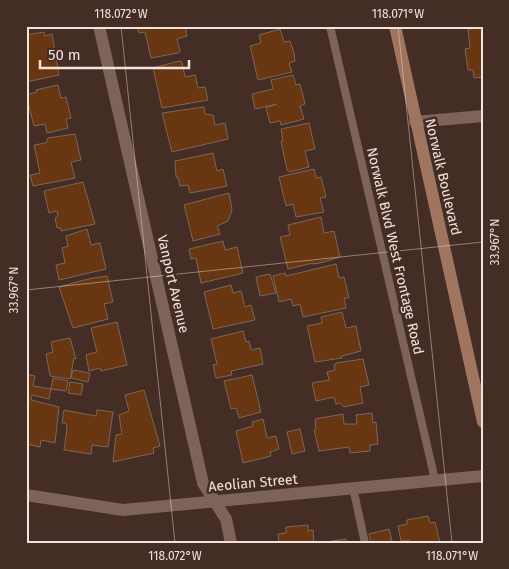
<svg xmlns="http://www.w3.org/2000/svg" width="509" height="569" font-family="'Fira Sans',sans-serif">
	<style>
		.building { fill: #683711; stroke: #7d6657 }
		.lines { fill: none; stroke-linecap: round; stroke-linejoin: round }
		.service { stroke: #7d6358; stroke-width: 8 }
		.minor { stroke: #7d6358; stroke-width: 12 }
		.secondary { stroke: #a0755f; stroke-width: 12 }
		.ticks { fill: none; stroke: #f2e3dc; stroke-width: 1; stroke-opacity: 0.45 }
		.labels { text-anchor: middle; dominant-baseline: central; stroke-width: 5; stroke-linejoin: round; paint-order: stroke }
		.street-label { font-size: 14px; fill: #f2e3dc; stroke: #442d24 }
		.neatline { fill: none; stroke: #f2e3dc; stroke-width: 2 }
		.ticks-label { font-size: 12px; text-anchor: middle; fill: #f2e3dc }
	</style>
	<rect width="100%" height="100%" fill="#442d24"/>
	<!-- building -->
	<path class="building" d="M137 26H185L187 36 177 39 180 51 178 53 151 58 145 32 139 33Z
		M483 28V77L474 78 473 70H468L465 49 470 48 468 29Z
		M280 29 284 42 290 41 294 53 295 61 289 63 292 72 258 80 250 46 261 43 259 35Z
		M44 32 45 36 52 34 59 75 26 82V35Z
		M179 61 182 62 185 77 195 75 198 88 205 87 208 100 162 108 153 68Z
		M293 75 296 85 300 84 305 104 300 106 304 119 281 125 280 121 270 123 266 108 277 104 255 109 252 94 273 89 271 80Z
		M58 85 61 98 66 97 71 118 66 119 68 128 47 133 45 124 34 126 26 95 37 92 36 90Z
		M204 107 205 114 213 115 215 125 225 123 228 139 172 152 162 113Z
		M309 123 315 149 305 151 309 167 290 172 287 170 281 141H283L281 129Z
		M75 134 81 160 71 162 75 178 33 186 30 175 40 173 34 145 46 143 48 138Z
		M213 153 217 171 223 169 227 186 190 193 188 185 180 186 178 177H176L175 161Z
		M314 169 316 178 321 177 326 197 320 198 324 212 296 217 293 204 286 206 279 177Z
		M83 182 95 224 61 231V228H57L55 218 58 216 57 211 49 213 44 191Z
		M229 193 232 210 228 221 217 226 220 234 193 241 184 205Z
		M321 217 324 233 334 231 340 257 320 263 313 264V263L288 269 280 237 290 235 288 225Z
		M87 229 91 245 100 243 106 269 59 280 56 265 65 263 62 248 68 246 66 236Z
		M223 241 225 250 237 247 243 273 201 283 196 258 191 259 189 249Z
		M336 264 339 278 344 277 349 298H344L346 308 303 317 300 304 293 306 291 299 279 302 273 276 285 273 286 276Z
		M270 274 276 293 260 296 256 277Z
		M107 276 113 302 104 304 108 319 73 328 59 287 88 279Z
		M231 285 233 293 241 291 245 307 251 305 255 320 213 329 204 292Z
		M342 312 346 328 356 326 361 351 342 356V358L315 362 307 326 322 323 321 317Z
		M117 322 127 365 101 371 100 368 89 371 86 355 97 352 91 328Z
		M243 331 246 342 249 341 251 350 260 348 263 364 231 371 232 375 216 378 213 365 217 364 211 339Z
		M70 338 76 359 74 358 70 379 50 376 46 354 53 352 51 342Z
		M363 359 369 385 360 387 363 403 344 407 340 403 336 404 334 397 316 401 312 383 329 380 327 372 335 370 334 366 336 363Z
		M73 370 90 373 88 382 71 378Z
		M26 374 35 376 33 386 51 389 49 399 32 395 31 400 59 407 55 443 41 440 40 447 26 444Z
		M252 375 261 412 239 418 236 408 231 409 224 381Z
		M53 378 68 381 66 391 51 389Z
		M70 382 83 384 81 395 68 393Z
		M144 390 160 446 153 448 154 453 113 462 116 435 122 434 119 415 129 411 125 395Z
		M64 410 96 416 97 410 113 412 108 447 92 445 91 454 64 450 67 429 66 423H62Z
		M372 413 373 423 376 422 378 444 370 445V451L350 453 349 447 319 451 314 430 316 429 315 419 343 414 344 424H357L356 415Z
		M263 419 267 438 276 436 279 449 270 452 271 456 243 463 236 431 253 426 252 422Z
		M300 429 305 451 292 454 287 432Z
		M428 516 430 523 435 522 440 543H411L410 540 401 541 398 526 407 524V520Z
		M308 525V531L313 530 314 543H279L278 534 286 533V527Z
		M389 529 392 541 371 543 369 534Z
		M346 539 347 543 325 542Z"/>
	<g class="lines">
		<!-- service -->
		<path class="service" d="M330 26 435 480
			M353 488 365 543"/>
		<!-- minor -->
		<path class="minor" d="M99 26 203 483 226 519 231 543
			M415 122 483 116
			M26 495 123 510 483 476"/>
		<!-- secondary -->
		<path class="secondary" d="M395 26 483 422"/>
	</g>
	<!-- ticks -->
	<path class="ticks" d="M121 26 175 543M398 26 452 543M26 290 483 242"/>
	<g class="labels">
		<!-- street labels -->
		<g class="street-label">
			<text transform="translate(443 177) rotate(77)">Norwalk Boulevard</text>
			<text transform="translate(395 251) rotate(77)">Norwalk Blvd West Frontage Road</text>
			<text transform="translate(173 284) rotate(77)">Vanport Avenue</text>
			<text transform="translate(253 483) rotate(-5)">Aeolian Street</text>
		</g>
	</g>
	<!-- border -->
	<rect width="509" height="569" fill="none" stroke="#442d24" stroke-width="55"/>
	<!-- scale -->
	<path d="M40 60v8h149v-8" fill="none" stroke="#f2e3dc" stroke-width="2.5"/>
	<text x="48" y="60" font-size="15" fill="#f2e3dc" stroke="#442d24" stroke-width="4" paint-order="stroke">50 m</text>
	<rect x="28" y="28" width="454" height="514" class="neatline"/>
	<g class="ticks-label">
		<text x="121" y="18">118.072°W</text>
		<text x="398" y="18">118.071°W</text>
		<text transform="translate(495 242) rotate(-90)" y="4">33.967°N</text>
		<text transform="translate(14 290) rotate(-90)" y="4">33.967°N</text>
		<text x="175" y="560">118.072°W</text>
		<text x="452" y="560">118.071°W</text>
	</g>
</svg>
